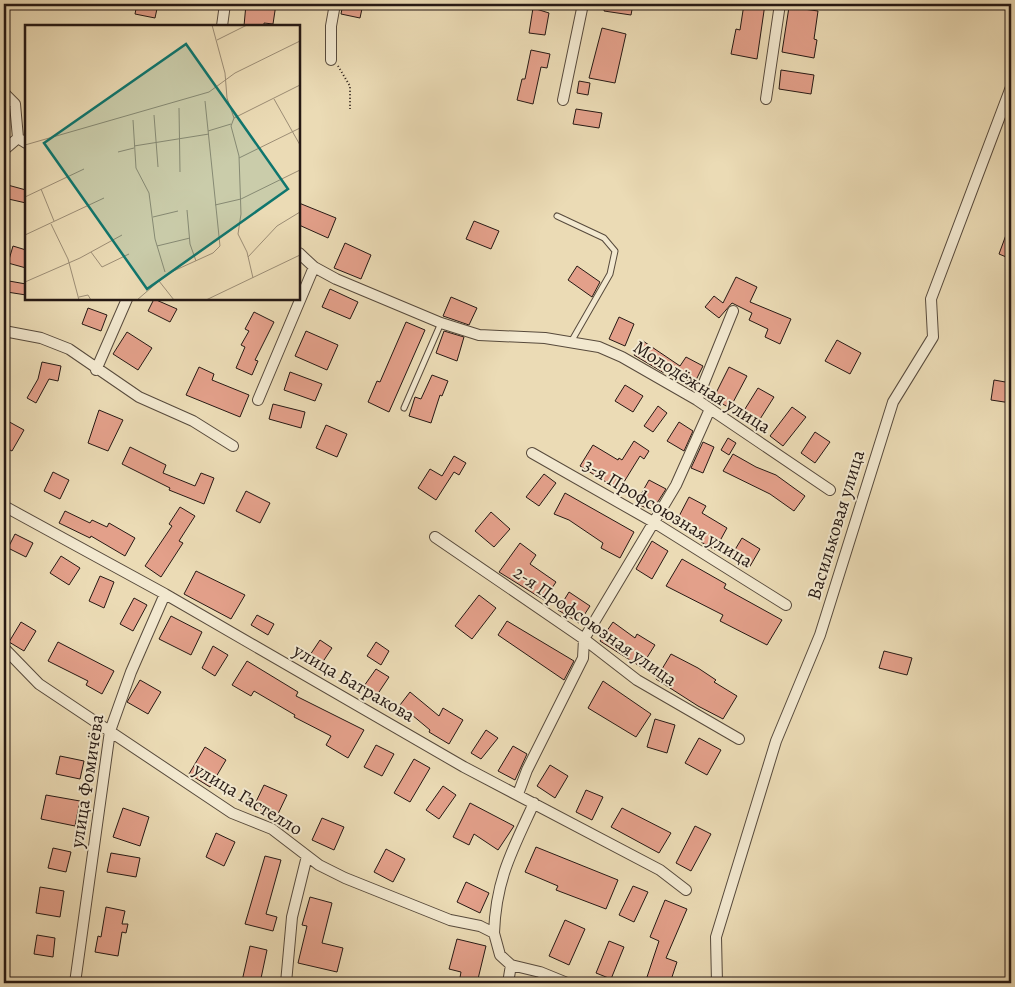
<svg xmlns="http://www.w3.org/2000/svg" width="1015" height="987" font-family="Alegreya,serif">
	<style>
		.building { fill: #e3a08a; stroke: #261914 }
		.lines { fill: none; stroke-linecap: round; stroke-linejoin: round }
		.service-casing { stroke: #574a3c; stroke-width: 7 }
		.minor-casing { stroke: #574a3c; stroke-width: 12 }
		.path { stroke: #261914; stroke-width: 2; stroke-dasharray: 1 2.5; stroke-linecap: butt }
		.service { stroke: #f2e8cf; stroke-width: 5 }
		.minor { stroke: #f2e8cf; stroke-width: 10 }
		.labels { text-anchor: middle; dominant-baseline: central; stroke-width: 4; stroke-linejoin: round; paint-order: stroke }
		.street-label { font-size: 19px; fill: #261914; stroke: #f2e8cf }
		.inset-road { fill: none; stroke: #9c8d75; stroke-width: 1 }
		.view { fill: #0f766e; fill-opacity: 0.15; stroke: #0f766e; stroke-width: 2.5 }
		.inset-edge { fill: none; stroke: #261914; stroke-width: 2.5 }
	</style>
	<rect width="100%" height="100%" fill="#ebdbb5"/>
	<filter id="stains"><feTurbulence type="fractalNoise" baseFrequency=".004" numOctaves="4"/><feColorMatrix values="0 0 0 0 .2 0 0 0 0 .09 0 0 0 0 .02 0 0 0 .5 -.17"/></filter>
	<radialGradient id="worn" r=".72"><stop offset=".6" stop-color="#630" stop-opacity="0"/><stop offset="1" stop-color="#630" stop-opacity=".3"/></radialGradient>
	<!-- building -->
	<path class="building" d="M137 4H158L155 18 135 14Z
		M246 4H276L273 24 264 23V26H244Z
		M343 4H363L360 18 341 14Z
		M605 4H633L631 15 604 11Z
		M744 4H765L757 59 731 54 736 29 740 30Z
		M789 7 818 11 814 39 817 40 814 58 782 52Z
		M533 8 549 13 545 35 529 33Z
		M602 28 626 34 615 83 589 78Z
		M531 50 550 54 547 68 541 67 533 104 517 100 522 79H525Z
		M781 70 814 75 811 94 779 89Z
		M579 81 590 83 588 95 577 93Z
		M576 109 602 113 599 128 573 124Z
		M4 184 26 190V203L4 198Z
		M299 203 336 218 328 238 299 225Z
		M474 221 499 231 491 249 466 239Z
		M1010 224 1011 225V259L999 254Z
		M345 243 371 255 361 279 334 268Z
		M13 246 26 250V268L8 263Z
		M577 266 600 282 592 297 568 280Z
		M736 277 757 287 750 302 791 319 780 344 765 337 768 329 749 320 752 313 732 303 719 318 705 307 714 296 723 303Z
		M9 281 26 284V295L7 292Z
		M330 289 358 302 350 319 322 307Z
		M451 297 477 308 469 325 443 316Z
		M154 299 177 309 170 322 148 311Z
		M88 308 107 315 101 331 82 324Z
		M254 312 274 322 255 360 258 361 252 375 236 368 245 347 241 345 249 331 245 329Z
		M619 317 634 324 625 346 609 339Z
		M406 322 425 330 389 412 368 402 377 381 380 382Z
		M306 331 338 345 327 370 295 356Z
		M444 331 464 337 457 361 436 353Z
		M127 332 152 348 138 370 113 354Z
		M837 340 861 353 850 374 825 361Z
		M643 341 680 366 686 357 703 366 694 384 666 369 664 373 634 355Z
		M42 362 61 366 58 381 49 379 36 403 27 398 38 379Z
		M199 367 214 374 212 380 249 395 240 417 186 395Z
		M729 367 747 376 730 408 713 399Z
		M290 372 322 384 315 401 284 390Z
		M432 375 448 381 442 396 440 395 431 423 409 416 415 397 421 399Z
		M994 380 1011 383V403L991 400Z
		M625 385 643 396 633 412 615 401Z
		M758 388 774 397 755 427 740 417Z
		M273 404 305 412 301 428 269 419Z
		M658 406 667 413 653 432 644 426Z
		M792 407 806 417 783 446 770 436Z
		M99 410 123 420 108 451 88 443Z
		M4 419 24 430 12 451 4 447Z
		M679 422 693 431 684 451 667 441Z
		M326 425 347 434 337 457 316 448Z
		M815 432 830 442 815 463 801 453Z
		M728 438 736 443 729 455 721 450Z
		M634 441 649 451 644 459 640 456 619 490 580 466 593 445 618 460 619 458 622 460Z
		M703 442 714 447 703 473 691 468Z
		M130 447 166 465 163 473 195 486 201 473 214 478 204 504 169 490 170 488 122 464Z
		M733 454 756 467 776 475 805 496 794 511 770 494 723 471Z
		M454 456 466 463 459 475 454 472 436 500 418 488 430 469 442 476Z
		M53 472 69 480 60 499 44 491Z
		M544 474 556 483 539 506 526 497Z
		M649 480 666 489 652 511 636 503Z
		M246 491 270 503 260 523 236 511Z
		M565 493 634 532 620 558 601 548 603 543 569 520 554 514Z
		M689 497 706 506 702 513 727 528 715 550 701 542 703 539 675 524Z
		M180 507 195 516 179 541 183 543 161 577 145 566 172 526 169 524Z
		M65 511 90 523 92 520 107 527 109 523 135 538 125 556 91 536 90 538 59 523Z
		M491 512 510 529 494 547 475 531Z
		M15 534 33 543 26 557 8 548Z
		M742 538 760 549 749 568 730 558Z
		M652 541 668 551 652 579 636 569Z
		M520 543 536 555 530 564 556 582 544 600 499 572Z
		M61 556 80 568 69 585 50 573Z
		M682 559 726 584 724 588 782 620 767 645 720 621 723 615 666 586Z
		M196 571 245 595 231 619 184 594Z
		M100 576 114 582 104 608 89 601Z
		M569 592 590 606 579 623 558 610Z
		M479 595 496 608 472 639 455 626Z
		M134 598 147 605 133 631 120 624Z
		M257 615 274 624 268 635 251 625Z
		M171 616 202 632 191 655 159 639Z
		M507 621 574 661 564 680 498 635Z
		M21 622 36 631 24 651 9 642Z
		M613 622 635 638 637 634 655 645 641 667 600 641Z
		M320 640 332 648 320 666 308 658Z
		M58 642 114 671 102 694 86 685 88 681 48 661Z
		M376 642 389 651 381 665 367 656Z
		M213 646 228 655 215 676 202 668Z
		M884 651 912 658 907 675 879 668Z
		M671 654 698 668 716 680 714 682 737 696 723 719 698 706 656 679Z
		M247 661 298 692 296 696 364 730 348 758 326 745 331 736 294 717 295 715 254 691 251 696 232 685Z
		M376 669 389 677 377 695 364 686Z
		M140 680 161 692 148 714 127 702Z
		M603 681 651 714 636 737 588 708Z
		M410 692 439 716 443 708 463 720 449 744 429 732 430 730 400 705Z
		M655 719 675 725 667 753 647 747Z
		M486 730 498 738 481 759 471 753Z
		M699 738 721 750 707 775 685 763Z
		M376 745 394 754 382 776 364 767Z
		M513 746 527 754 515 780 498 771Z
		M205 747 226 760 210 787 189 774Z
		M60 756 84 761 80 779 56 774Z
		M414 759 430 768 410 802 394 793Z
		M550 765 568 776 555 798 537 786Z
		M264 785 287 795 276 818 253 808Z
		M443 786 456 795 439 819 426 810Z
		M586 790 603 797 592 820 576 812Z
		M46 795 80 801 75 826 41 819Z
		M470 803 514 826 498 850 474 834 469 845 453 837Z
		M123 808 149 817 140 846 113 837Z
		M622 808 671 833 659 853 611 827Z
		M322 818 344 827 334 850 312 840Z
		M695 826 711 834 691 871 676 863Z
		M216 833 235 842 224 866 206 857Z
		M536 847 618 880 606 909 556 890 558 886 525 872Z
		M53 848 71 852 66 872 48 868Z
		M386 849 405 859 393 882 374 872Z
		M111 853 140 858 136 877 107 872Z
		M265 856 281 860 266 914 277 917 273 931 245 924Z
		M466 882 489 893 480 913 457 902Z
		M633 886 648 892 634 922 619 915Z
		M40 887 64 891 60 917 36 913Z
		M310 897 332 903 322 943 343 948 337 972 298 963 307 926 302 925Z
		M665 900 687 909 666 958 677 962 670 983H645L659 941 650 937Z
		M106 907 125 911 122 924H128L126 933 122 932 118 956 95 952 98 936 101 937Z
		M565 920 585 929 569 965 549 956Z
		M37 935 55 938 53 957 34 954Z
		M457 939 486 946 477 983H459L461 972 449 969Z
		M609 941 624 947 611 979 596 973Z
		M250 946 267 950 260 983 242 981Z"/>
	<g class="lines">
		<defs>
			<path id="service" d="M557 216 604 238 615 251 610 274 571 342
				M404 408 441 323"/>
			<path id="minor" d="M222 26 225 4
				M331 60V26L335 4
				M4 93 15 104 18 138
				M766 99 780 4
				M563 100 583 4
				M18 138 26 143
				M4 150 18 138
				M299 253 314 267 336 279 441 323 479 335 545 338 599 347 622 357 697 400 830 490
				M4 331 41 338 69 349 139 397 193 421 233 446
				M96 370 127 299
				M258 400 314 267
				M697 400 733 311
				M532 453 655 523 786 605
				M4 506 165 594 464 767 660 870 686 890
				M435 537 584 639 637 680 739 739
				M4 648 39 684 232 813 272 829 319 865 345 878 450 920 480 926 494 933 500 955 511 965 540 972 567 983
				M518 794 527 770 583 658 584 639 676 485 710 409
				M494 933C496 879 512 851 534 803
				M75 983 110 731 131 672 165 594
				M286 983 292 917 307 856
				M508 983 511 965
				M717 983 716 937 776 741 820 635 893 402 933 337 931 299 1011 87"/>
		</defs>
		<!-- service casing -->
		<use href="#service" class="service-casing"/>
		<!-- minor casing -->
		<use href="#minor" class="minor-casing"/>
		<!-- path -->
		<path class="path" d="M338 66 350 86V109"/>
		<!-- service -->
		<use href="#service" class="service"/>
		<!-- minor -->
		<use href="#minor" class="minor"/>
	</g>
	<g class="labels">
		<!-- street labels -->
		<g class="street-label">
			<text transform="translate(702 387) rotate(32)">Молодёжная улица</text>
			<text transform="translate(668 513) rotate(31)">3-я Профсоюзная улица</text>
			<text transform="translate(836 525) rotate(-73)">Васильковая улица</text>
			<text transform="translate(595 626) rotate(35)">2-я Профсоюзная улица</text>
			<text transform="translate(354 683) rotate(30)">улица Батракова</text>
			<text transform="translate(87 781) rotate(-81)">улица Фомичёва</text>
			<text transform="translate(248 799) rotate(31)">улица Гастелло</text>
		</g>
	</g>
	<!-- overview -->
	<g transform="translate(25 25)">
		<rect width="275" height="275" fill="#ebdbb5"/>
		<path class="inset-road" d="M187 0 200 48 202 73 209 93 206 101 214 131 216 189 213 209 222 227 228 253M192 15 222 0M249 74 275 120M154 83 155 147M129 90 133 142M209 93 275 60M108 95 111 143 124 168 130 214 140 247M183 106 206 99M0 120 184 67 210 48 275 16M109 121 184 109M93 127 109 123M214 133 275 103M16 164 29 196M0 172 59 144M190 180 216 174 275 145M162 185 165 219 171 236M128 192 153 186M26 199 43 234 54 275M0 210 79 173M132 221 165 213M66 227 77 242 104 229M223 232 252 201 275 187M144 248 188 228 195 221 180 76M0 257 55 233 97 210M54 272 63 270 66 275M112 275 134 256 149 275M181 275 275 230"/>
		<path class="view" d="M161 19 263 164 122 264 19 118Z"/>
		<rect width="275" height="275" class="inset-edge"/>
	</g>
	<!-- margin -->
	<rect width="1015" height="987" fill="none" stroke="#ebdbb5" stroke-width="20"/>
	<rect x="5" y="5" width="1005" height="977" fill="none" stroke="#261914" stroke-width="2.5"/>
	<rect x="10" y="10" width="995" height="967" fill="none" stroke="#261914"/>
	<rect width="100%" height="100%" filter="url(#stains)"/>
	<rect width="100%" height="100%" fill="url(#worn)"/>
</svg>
